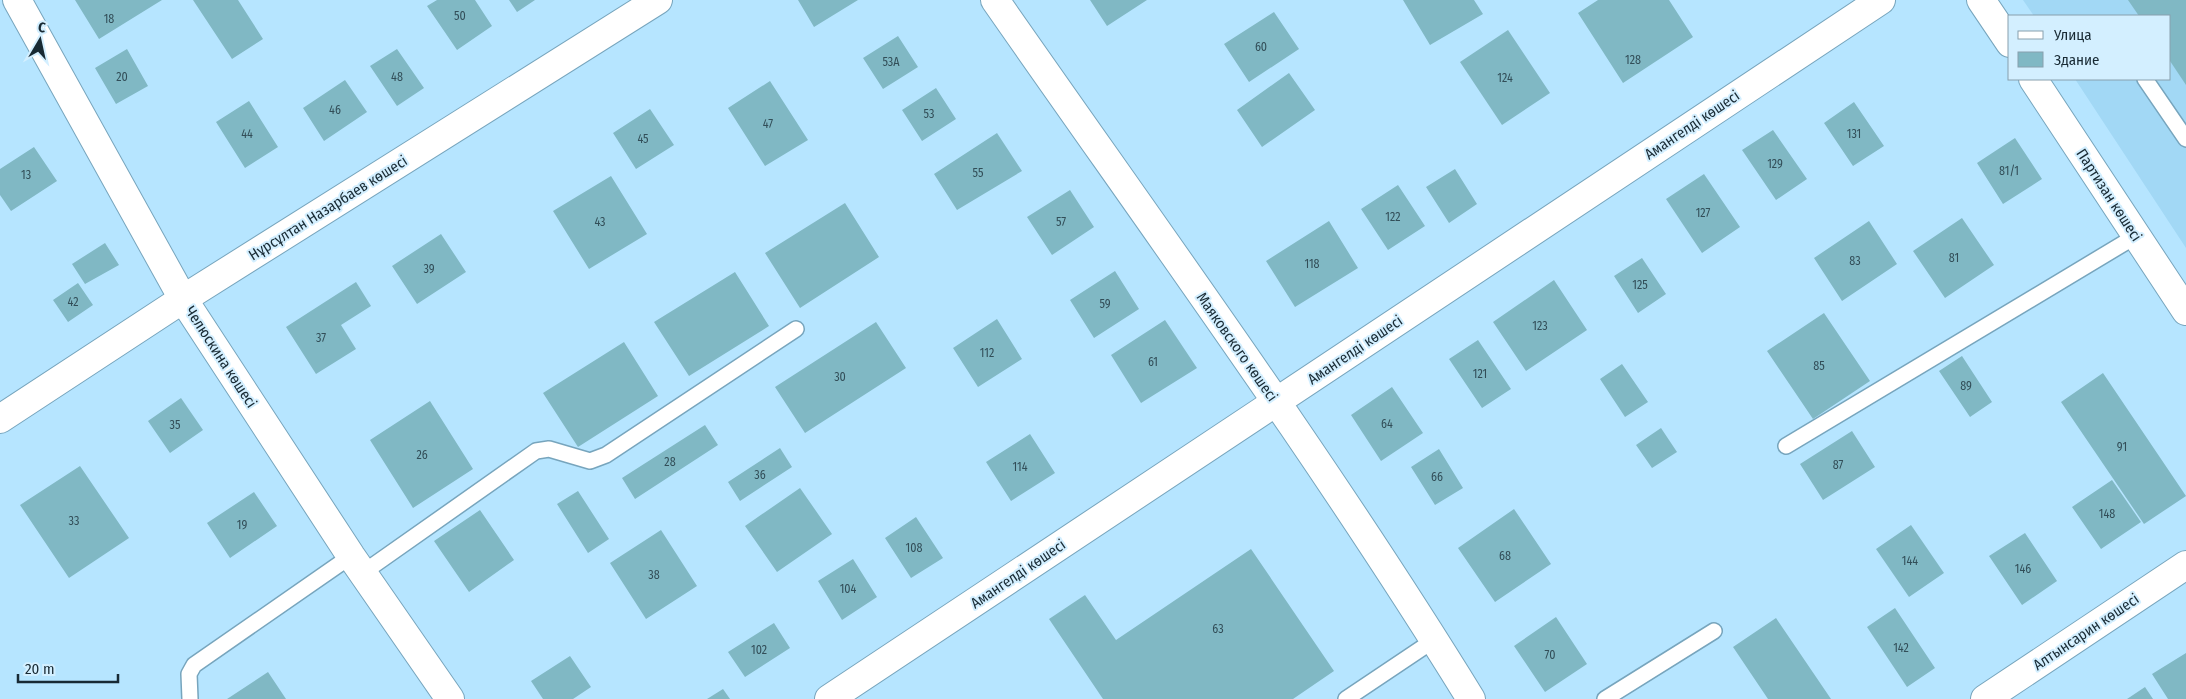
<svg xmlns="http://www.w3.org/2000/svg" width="2186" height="699" font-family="'Fira Sans Condensed',sans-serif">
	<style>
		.built { fill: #a2d8f5 }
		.building { fill: #80b8c4 }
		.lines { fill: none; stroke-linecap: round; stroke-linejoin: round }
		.service-casing { stroke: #77a5bd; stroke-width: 18 }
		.minor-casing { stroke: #77a5bd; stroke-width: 30 }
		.tertiary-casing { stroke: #77a5bd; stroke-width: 30 }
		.service { stroke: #fff; stroke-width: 15 }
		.minor { stroke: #fff; stroke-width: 28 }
		.tertiary { stroke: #fff; stroke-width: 28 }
		.labels { text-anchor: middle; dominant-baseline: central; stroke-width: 4; stroke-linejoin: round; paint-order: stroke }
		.number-label { font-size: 12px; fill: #324e58 }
		.street-label { font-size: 15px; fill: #182a34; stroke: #d3efff }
	</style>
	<rect width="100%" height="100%" fill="#b6e5ff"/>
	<!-- built -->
	<path class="built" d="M2023 0H2186V248L2075 79H2170V16H2034Z"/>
	<!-- building -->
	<path class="building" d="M75 0H162L99 39Z
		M193 0H238L263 39 232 59Z
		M437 0H475L492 26 457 50 427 6Z
		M509 0H535L517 12Z
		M798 0H858L814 27Z
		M1090 0H1147L1107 26Z
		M1403 0H1474L1483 14 1430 45Z
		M1598 0H1669L1693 37 1623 83 1578 13Z
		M2128 0H2186V85L2170 61V16H2139Z
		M1274 12 1299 49 1249 82 1224 44Z
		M1508 30 1550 93 1502 125 1460 62Z
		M898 36 918 67 883 89 863 58Z
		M127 49 148 86 116 104 95 68Z
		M397 49 424 88 397 106 370 66Z
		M1289 73 1315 110 1262 147 1237 110Z
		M345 80 367 112 324 141 303 108Z
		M770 81 808 140 765 166 728 108Z
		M936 88 956 119 922 141 902 110Z
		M249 101 278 147 245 168 216 122Z
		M1854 102 1884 146 1853 166 1824 123Z
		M650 109 674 145 636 169 613 133Z
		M1773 130 1807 179 1776 200 1742 150Z
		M997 133 1022 171 957 210 934 174Z
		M2015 138 2042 179 2003 204 1977 163Z
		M34 147 57 181 11 211 0 195V169Z
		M1455 169 1477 204 1449 223 1426 187Z
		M1704 174 1740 227 1702 253 1666 199Z
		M611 176 647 234 589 269 553 211Z
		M1398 185 1425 226 1388 250 1361 209Z
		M1070 190 1094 227 1052 255 1027 217Z
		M845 203 879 257 800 308 765 253Z
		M1962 218 1994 265 1945 298 1913 251Z
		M1329 221 1358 268 1295 307 1266 261Z
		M1869 221 1897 264 1842 301 1814 258Z
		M441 234 466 272 417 304 392 266Z
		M105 243 119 265 85 284 72 264Z
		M1642 258 1666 294 1638 313 1614 276Z
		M1115 271 1139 309 1094 338 1070 300Z
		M735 272 769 326 689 376 654 322Z
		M1554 280 1587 330 1526 371 1493 322Z
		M356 282 371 306 341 325 356 349 316 374 286 327Z
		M78 283 93 305 68 322 53 300Z
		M1824 313 1870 381 1813 419 1767 351Z
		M997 319 1022 359 978 387 953 348Z
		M1165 320 1197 368 1141 403 1111 355Z
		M876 322 906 368 805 433 775 387Z
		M1478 340 1511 389 1482 408 1449 359Z
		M624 342 658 396 578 447 543 393Z
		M1962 356 1992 402 1970 417 1939 371Z
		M1622 364 1648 402 1625 417 1600 379Z
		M2103 373 2186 496 2144 524 2061 402Z
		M1392 387 1423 433 1381 461 1351 415Z
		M181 398 203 430 170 453 148 421Z
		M430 401 473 469 413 508 370 440Z
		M705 425 718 445 635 499 622 478Z
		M1661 428 1677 452 1652 468 1636 445Z
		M1852 431 1875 467 1823 500 1800 464Z
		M1030 434 1055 473 1011 501 986 462Z
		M780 448 792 467 740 501 728 482Z
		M1439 449 1463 488 1435 505 1411 467Z
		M80 466 129 538 69 578 20 505Z
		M2112 480 2141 522 2101 549 2072 507Z
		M800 488 832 534 777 572 745 526Z
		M578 491 609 539 588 553 557 504Z
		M254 492 277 526 230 558 207 523Z
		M1514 509 1551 564 1495 602 1458 548Z
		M480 510 514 560 469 592 434 541Z
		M916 517 943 558 911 578 885 538Z
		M1911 525 1944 573 1909 597 1876 549Z
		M661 530 697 586 646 619 610 563Z
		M2025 533 2057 581 2022 605 1989 556Z
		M1251 549 1334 671 1293 699H1103L1049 619 1085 595 1116 640Z
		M853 559 877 597 842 620 818 581Z
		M1895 608 1935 668 1907 687 1867 627Z
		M1556 617 1587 664 1545 692 1514 646Z
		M1776 618 1831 699H1768L1733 647Z
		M774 623 790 648 745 677 728 652Z
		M2186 653V699H2168L2152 674Z
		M570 656 591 687 573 699H543L531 681Z
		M268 672 286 699H227Z
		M2145 687 2153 699H2127Z
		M723 689 730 699H707Z"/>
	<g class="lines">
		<defs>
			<path id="service" d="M2145 79 2186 139
				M1786 446 2136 236
				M364 572 536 451 549 449 590 461 606 455 796 329
				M190 699 189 674 194 665 351 556
				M1346 699 1434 640
				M1605 699 1714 631"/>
			<path id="minor" d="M17 0 183 299 351 556 450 699
				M995 0C1156 231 1323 459 1471 699
				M829 699 1881 0
				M1985 699 2186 565"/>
			<path id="tertiary" d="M1981 0 2010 43
				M2033 79 2186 311
				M0 419 183 299 658 0"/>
		</defs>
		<!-- service casing -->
		<use href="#service" class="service-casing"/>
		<!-- minor casing -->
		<use href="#minor" class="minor-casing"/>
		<!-- tertiary casing -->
		<use href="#tertiary" class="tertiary-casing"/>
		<!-- service -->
		<use href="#service" class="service"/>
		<!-- minor -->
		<use href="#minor" class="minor"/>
		<!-- tertiary -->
		<use href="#tertiary" class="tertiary"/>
	</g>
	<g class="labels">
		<!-- number labels -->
		<g class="number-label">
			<text x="460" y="16">50</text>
			<text x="109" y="19">18</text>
			<text x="1261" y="47">60</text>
			<text x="1633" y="60">128</text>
			<text x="891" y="62">53А</text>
			<text x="122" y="77">20</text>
			<text x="397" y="77">48</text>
			<text x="1505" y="78">124</text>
			<text x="335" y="110">46</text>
			<text x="929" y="114">53</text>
			<text x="768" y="124">47</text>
			<text x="247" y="134">44</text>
			<text x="1854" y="134">131</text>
			<text x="643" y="139">45</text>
			<text x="1775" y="164">129</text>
			<text x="2009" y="171">81/1</text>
			<text x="978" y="173">55</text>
			<text x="26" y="175">13</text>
			<text x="1703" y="213">127</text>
			<text x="1393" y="217">122</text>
			<text x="600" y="222">43</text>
			<text x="1061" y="222">57</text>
			<text x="1954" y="258">81</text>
			<text x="1855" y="261">83</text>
			<text x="1312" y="264">118</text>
			<text x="429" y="269">39</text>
			<text x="1640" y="285">125</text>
			<text x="73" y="302">42</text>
			<text x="1105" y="304">59</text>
			<text x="1540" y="326">123</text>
			<text x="321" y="338">37</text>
			<text x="987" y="353">112</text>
			<text x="1153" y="362">61</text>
			<text x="1819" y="366">85</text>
			<text x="1480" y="374">121</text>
			<text x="840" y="377">30</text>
			<text x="1966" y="386">89</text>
			<text x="1387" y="424">64</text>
			<text x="175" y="425">35</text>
			<text x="2122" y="447">91</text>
			<text x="422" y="455">26</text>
			<text x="670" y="462">28</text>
			<text x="1838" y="465">87</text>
			<text x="1020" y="467">114</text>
			<text x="760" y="475">36</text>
			<text x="1437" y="477">66</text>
			<text x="2107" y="514">148</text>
			<text x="74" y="521">33</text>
			<text x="242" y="525">19</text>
			<text x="914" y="548">108</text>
			<text x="1505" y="556">68</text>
			<text x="1910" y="561">144</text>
			<text x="2023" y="569">146</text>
			<text x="654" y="575">38</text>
			<text x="848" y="589">104</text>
			<text x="1218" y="629">63</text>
			<text x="1901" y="648">142</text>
			<text x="759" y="650">102</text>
			<text x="1550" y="655">70</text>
		</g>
		<!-- street labels -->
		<g class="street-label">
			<text transform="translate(1692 125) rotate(-34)">Амангелді көшесі</text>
			<text transform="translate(2109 195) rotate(57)">Партизан көшесі</text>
			<text transform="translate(328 208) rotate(-32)">Нұрсұлтан Назарбаев көшесі</text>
			<text transform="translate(1237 347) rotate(55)">Маяковского көшесі</text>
			<text transform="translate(1355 350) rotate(-34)">Амангелді көшесі</text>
			<text transform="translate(221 357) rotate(57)">Челюскина көшесі</text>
			<text transform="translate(1018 574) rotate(-34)">Амангелді көшесі</text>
			<text transform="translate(2086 632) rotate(-34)">Алтынсарин көшесі</text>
		</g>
	</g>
	<!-- legend -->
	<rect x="2008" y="15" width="162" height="65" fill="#d3efff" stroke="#88a0ae"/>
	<rect x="2018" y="31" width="25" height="8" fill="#ffffff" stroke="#88a0ae"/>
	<text x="2054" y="40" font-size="15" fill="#182a34">Улица</text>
	<rect x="2018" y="52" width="25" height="15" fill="#80b8c4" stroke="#88a0ae"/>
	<text x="2054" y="65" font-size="15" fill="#182a34">Здание</text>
	<!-- north arrow -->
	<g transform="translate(40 40) rotate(9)" stroke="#d3efff" stroke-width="4" paint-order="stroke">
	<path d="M0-4L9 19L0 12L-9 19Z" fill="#182a34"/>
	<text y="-8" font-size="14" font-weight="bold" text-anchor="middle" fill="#182a34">С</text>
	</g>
	<!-- scale -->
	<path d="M18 674v8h100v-8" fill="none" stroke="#182a34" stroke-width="2.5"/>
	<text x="25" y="674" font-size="15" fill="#182a34" stroke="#d3efff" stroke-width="4" paint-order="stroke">20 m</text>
</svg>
